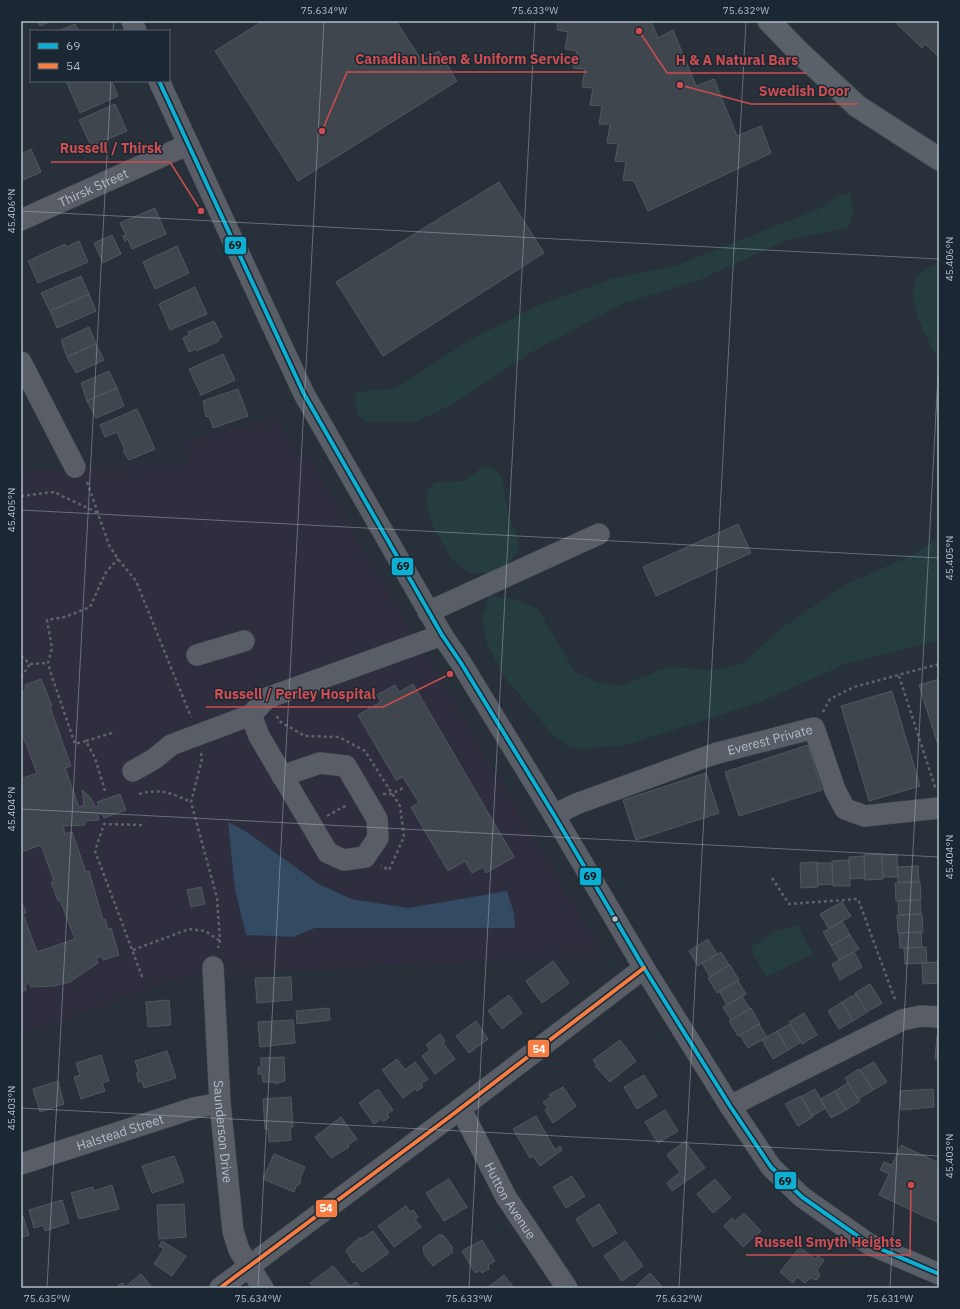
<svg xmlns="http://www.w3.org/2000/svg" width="960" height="1309" font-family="'IBM Plex Sans',sans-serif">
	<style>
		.medical { fill: #2e2e3e }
		.green { fill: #253d3f }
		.water { fill: #334a63 }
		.building { fill: #40464e; stroke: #505860 }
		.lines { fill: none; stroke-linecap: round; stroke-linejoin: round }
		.minor-casing { stroke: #474c53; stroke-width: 22 }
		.major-casing { stroke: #464d55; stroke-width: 24 }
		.path { stroke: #5c6369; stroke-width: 2.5; stroke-dasharray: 3 3; stroke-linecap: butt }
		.minor { stroke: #595e66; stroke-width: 21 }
		.major { stroke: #5b6168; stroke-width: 22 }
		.bus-1-casing { stroke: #1b2733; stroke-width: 7 }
		.bus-2-casing { stroke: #1b2733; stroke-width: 7 }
		.bus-1 { stroke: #0dafd3; stroke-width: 4 }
		.bus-2 { stroke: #f77d43; stroke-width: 4 }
		.ticks { fill: none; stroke: #b2bdca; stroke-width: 1; stroke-opacity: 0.45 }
		.bus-dot { fill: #b2bdca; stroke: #1b2733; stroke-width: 1.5 }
		.labels { text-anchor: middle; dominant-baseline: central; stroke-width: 3; stroke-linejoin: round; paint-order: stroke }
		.street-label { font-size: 13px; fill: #b2bdca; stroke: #1b2733 }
		.leader { fill: none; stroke: #cd4d50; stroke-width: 1.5 }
		.callout-dot { fill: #cd4d50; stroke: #1b2733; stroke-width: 1.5 }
		.callout-label { font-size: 14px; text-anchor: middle; font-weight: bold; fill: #cd4d50; stroke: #1b2733; stroke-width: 3; stroke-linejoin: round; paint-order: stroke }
		.line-badge { stroke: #1b2733; stroke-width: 1.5 }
		.badge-label { font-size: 11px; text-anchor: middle; font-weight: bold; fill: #fff }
		.pale-badge-label { font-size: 11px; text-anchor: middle; font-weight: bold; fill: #111 }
		.neatline { fill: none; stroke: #b2bdca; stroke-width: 1.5 }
		.ticks-label { font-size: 10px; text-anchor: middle; fill: #b2bdca }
	</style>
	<rect width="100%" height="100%" fill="#283039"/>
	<!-- medical -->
	<path class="medical" d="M275 417 300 458 309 457 605 956 186 976 21 1036V471L189 463 180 442Z"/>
	<!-- green -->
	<path class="green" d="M851 193 853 215 848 228 787 240 697 281 624 303 532 352 448 407 415 422H367L357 414 355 392 396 388 468 341 536 306 611 279 675 266 819 209 839 195Z
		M939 263V362C929 341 905 302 916 279 921 270 931 267 939 263Z
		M483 466 494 469 502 478 508 514 518 538 519 550 505 568 494 573H470L452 560 433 526 426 504 427 491 435 482 465 481Z
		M939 538V640L845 664 763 701 627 745 582 749 570 747 552 734 503 675 487 644 482 620 489 596 515 599 538 609 575 672 597 682 621 686 668 667 719 670 743 663 783 627 847 584 906 558Z
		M797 925 813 954 766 977 750 948 775 931Z"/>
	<!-- water -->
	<path class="water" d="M228 822 247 832 317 883 351 899 408 908 507 891 514 913 515 928H315L293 937 246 935 235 889Z"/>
	<!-- building -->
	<path class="building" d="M37 21H51L40 26Z
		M263 21H396L422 61 439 51 457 81 298 181 215 51Z
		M558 21H651L658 38 673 30 696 86 714 79 737 136 761 126 771 153 648 211 634 181 623 180 626 162 615 161 618 144 607 143 610 124H599L602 106 590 105 593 88 582 87 585 69 573 68 577 51 565 49 568 32 557 30Z
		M894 21H939V57L925 44 922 48Z
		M75 24 79 31H58Z
		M66 81H112L118 96 80 113Z
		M115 104 127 131 91 146 79 120Z
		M31 149 41 172 21 181V154Z
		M499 182 544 253 383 356 336 282Z
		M155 208 166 234 132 249 128 239 125 241 123 236 126 235 120 223Z
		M112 235 121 254 103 263 94 243Z
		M79 241 88 262 38 283 28 261 65 244 66 247Z
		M177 246 189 273 155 289 143 262Z
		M81 276 89 294 50 311 41 293Z
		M195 287 207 314 170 330 159 304Z
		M89 294 96 311 57 328 50 311Z
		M214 321 222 337 218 339 219 341 197 351 195 349 189 352 183 338 189 335 188 332Z
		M89 327 96 344 67 357 61 340Z
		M96 344 104 360 76 373 67 357Z
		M223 354 235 380 201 395 189 369Z
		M109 371 117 388 87 401 81 383Z
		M117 388 124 406 96 418 87 401Z
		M238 389 248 416 213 428 209 416 206 417 203 401Z
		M137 409 155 449 129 460 123 451 125 450 117 432 105 437 100 425Z
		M738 524 751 553 656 596 643 567Z
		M41 679 52 706 50 707 71 766 65 768 79 807 84 805 82 790 90 797 96 807 99 806 97 802 120 794 126 810 104 818 102 814H98L99 820 85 821V825L63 826 65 834 72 832 86 872 89 871 103 920 105 919 108 929 111 928 119 955 103 960 101 956 96 958 98 963 70 982 54 986 31 987 29 983 25 985 26 990 21 992V900L26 913 23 914 37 952 75 939 60 900 58 901 51 882 54 881 41 845 21 852V779L37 773 21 731V692L26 690 25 685Z
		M939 679V748L919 685Z
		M413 684 514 857 486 873 483 867 472 873 465 861 448 871 411 807 419 803 403 777 396 780 358 715 381 702 377 695 395 685 399 692Z
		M892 691 920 786 869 801 841 706Z
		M808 745 822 790 739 816 725 772Z
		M706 773 719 813 636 840 623 800Z
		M882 854 883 879 865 880 864 855Z
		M882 855H897L898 877H883Z
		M864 856 865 878 850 879 849 857Z
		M849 860 850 886H833L832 861Z
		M817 862 818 887 801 888 800 863Z
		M817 863H832L833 884 818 885Z
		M918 866 919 882H898L897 867Z
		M920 882 921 899 896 901 895 883Z
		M201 887 205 904 191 907 187 890Z
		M920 900 921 914 899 915 898 901Z
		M842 902 851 916 829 929 820 914Z
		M922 914 923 932 898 933 897 915Z
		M842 921 850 935 831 946 823 932Z
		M921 932 922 947 900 948 899 933Z
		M850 935 859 949 839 960 831 946Z
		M708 939 717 954 698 966 689 951Z
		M926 947 927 963 905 964 904 948Z
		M721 952 729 965 710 977 702 963Z
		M854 952 862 967 840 980 832 964Z
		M553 961 569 983 542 1003 526 981Z
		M938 962 939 983 923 984 922 963Z
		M730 965 739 980 717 993 708 978Z
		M291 977 292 1000 257 1003 255 978Z
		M738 981 746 994 727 1005 719 991Z
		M870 984 882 1003 867 1012 855 993Z
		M856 994 867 1012 853 1021 842 1002Z
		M509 995 522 1013 502 1029 488 1011Z
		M742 996 750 1009 731 1020 723 1007Z
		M169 1000 171 1025 148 1027 146 1002Z
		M842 1002 853 1021 839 1029 828 1011Z
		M329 1008 330 1020 297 1024 296 1011Z
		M751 1008 760 1024 738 1036 729 1021Z
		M804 1013 817 1035 802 1044 789 1022Z
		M293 1020 295 1043 260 1047 258 1022Z
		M476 1021 488 1039 469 1053 456 1036Z
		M759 1024 767 1037 748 1048 740 1035Z
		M790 1024 801 1042 788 1050 777 1031Z
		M777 1031 788 1050 773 1059 762 1040Z
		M440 1034 445 1041 443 1043 455 1059 435 1074 422 1056 430 1050 426 1045Z
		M937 1036H939V1059H935Z
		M620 1040 636 1061 610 1082 595 1066 597 1065 593 1060Z
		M167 1051 176 1078 144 1088 142 1081 139 1082 136 1073H139L135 1061Z
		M101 1055 109 1081 102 1083 105 1091 81 1099 74 1077 80 1075 76 1063Z
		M284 1057 285 1081 275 1084V1082H263L262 1074H258V1067H261V1058Z
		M397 1059 405 1070 415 1062 428 1079 421 1084 423 1087 417 1091 415 1089 403 1098 382 1070Z
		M874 1062 887 1082 873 1090 860 1070Z
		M859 1069 873 1090 858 1099 845 1078Z
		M644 1075 657 1096 637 1109 624 1087Z
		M58 1081 64 1104 40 1112 33 1089Z
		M848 1083 860 1101 846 1110 835 1091Z
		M563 1087 576 1106 553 1123 545 1110 548 1108 543 1102 551 1097 549 1095Z
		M378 1089 393 1110 387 1114 389 1117 383 1122 381 1119 374 1124 359 1103Z
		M815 1089 826 1108 812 1116 801 1097Z
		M933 1089 934 1107 901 1110 900 1091Z
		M835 1091 846 1110 831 1118 820 1099Z
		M801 1096 813 1117 798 1126 785 1104Z
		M291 1097 293 1127H290L291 1140 269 1142 268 1129H265L263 1099Z
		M665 1110 678 1131 658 1143 645 1122Z
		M536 1116 555 1150 560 1146 562 1150 540 1166 533 1156 530 1158 513 1129Z
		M341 1117 357 1139 348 1145 349 1147 331 1158 315 1137Z
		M685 1141 705 1168 672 1191 667 1183 680 1172 667 1155Z
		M901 1145 939 1163V1223L879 1195 889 1174 880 1170 884 1162 892 1165Z
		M274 1154 305 1167 300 1179 301 1180 299 1185 297 1184 294 1192 263 1179Z
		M174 1156 184 1182 152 1193 142 1166Z
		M572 1176 585 1196 566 1208 553 1187Z
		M449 1179 467 1207 444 1221 426 1193Z
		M715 1179 731 1198 713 1213 697 1194Z
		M112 1185 119 1209 79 1219 71 1193 93 1187 94 1191Z
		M62 1200 69 1223 45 1231 43 1225 34 1228 29 1210Z
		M184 1204 186 1237 159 1239 157 1205Z
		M599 1204 617 1233 593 1247 576 1219Z
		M406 1206 410 1212 413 1210 418 1217 415 1219 421 1227 394 1247 378 1226Z
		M22 1213 29 1235 21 1238V1214Z
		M744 1213 761 1231 743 1247 724 1226 732 1218 735 1221Z
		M373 1231 389 1253 362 1272 354 1262 353 1263 346 1250 360 1237 361 1239Z
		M440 1234 441 1236 443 1235 453 1248 451 1249 453 1252 433 1266 424 1254 423 1247Z
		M482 1240 495 1261 488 1265 489 1269 482 1273 480 1270 475 1273 462 1251Z
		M162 1241 186 1256 172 1276 154 1264 164 1249 159 1246Z
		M625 1241 643 1266 622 1281 604 1256Z
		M800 1247 815 1259 818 1256 824 1260 817 1270 820 1276 816 1280 810 1278 805 1283 797 1277 793 1283 780 1272Z
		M333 1266 350 1286 356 1282 361 1288H314L310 1283Z
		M650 1273 663 1288H634Z
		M141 1274 152 1288H119L118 1285 123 1283 125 1287Z
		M504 1275 514 1288H487Z"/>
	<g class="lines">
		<defs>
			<g id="minor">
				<path d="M132 21 136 31"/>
				<path d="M159 81 304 394 442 635 461 663 554 815 644 968 730 1106 771 1167 802 1197 869 1244 939 1274"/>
				<path id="s1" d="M21 220 187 145"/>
				<path d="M21 362 75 467"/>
				<path d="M428 612 599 534"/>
				<path d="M197 655 244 641"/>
				<path d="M251 715 259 736 328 853 344 860 365 857 378 838 377 819 346 766 320 763 282 776"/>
				<path d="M133 771 154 759 171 745 251 715 267 698 442 635"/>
				<path id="s2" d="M554 815 576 804 714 754 814 728 835 790 845 809 865 816 939 808"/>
				<path id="s3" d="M213 967 220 1103 233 1231 239 1250 263 1288"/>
				<path d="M730 1106 902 1020 921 1016 939 1017"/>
				<path id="s4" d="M461 1109 506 1197 567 1288"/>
				<path id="s5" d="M21 1164 194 1108 220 1103"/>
				<path d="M220 1288 448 1118 644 968"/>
			</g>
			<path id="major" d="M769 21 798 51 857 106 939 159"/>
		</defs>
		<!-- minor casing -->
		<use href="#minor" class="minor-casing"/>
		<!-- major casing -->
		<use href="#major" class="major-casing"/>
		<!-- path -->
		<path class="path" d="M87 482 109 545 118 559 136 581 191 717
			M21 496 54 492 98 513
			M21 656 30 664 48 663
			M899 676 936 790
			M21 677 30 664
			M823 712 830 699 854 687 939 664
			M277 716 279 721 305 736 339 737 365 751 400 806 404 837 389 870 381 866
			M86 741 115 732
			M201 753 202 759 191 802 217 898 220 941 218 948
			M105 791 95 758 86 741 75 744 51 674 48 663 52 648 47 620 65 617 90 607 106 572 118 559
			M139 794C161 788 171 793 191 802
			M383 794H391L403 788
			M327 816 347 805
			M142 825 104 824 95 851 143 979
			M772 878 789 904 858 899 896 1002
			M133 950 189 929 205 931 220 941"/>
		<!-- minor -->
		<use href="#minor" class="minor"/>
		<!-- major -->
		<use href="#major" class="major"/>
		<defs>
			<path id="bus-1" d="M159 81 304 394 442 635 461 663 554 815 644 968 730 1106 771 1167 802 1197 869 1244 939 1274"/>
			<path id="bus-2" d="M220 1288 448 1118 644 968"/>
		</defs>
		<!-- bus-1 casing -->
		<use href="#bus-1" class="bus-1-casing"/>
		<!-- bus-2 casing -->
		<use href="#bus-2" class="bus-2-casing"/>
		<!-- bus-1 -->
		<use href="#bus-1" class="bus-1"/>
		<!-- bus-2 -->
		<use href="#bus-2" class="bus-2"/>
	</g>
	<!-- ticks -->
	<path class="ticks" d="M113 31 114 21M21 211 939 259M21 510 939 558M21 809 939 857M21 1108 939 1156M47 1288 111 81M258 1288 324 21M469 1288 535 21M679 1288 746 21M890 1288 939 355"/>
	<!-- markers -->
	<circle class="bus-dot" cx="615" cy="919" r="3.5"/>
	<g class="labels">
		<!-- street labels -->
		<g class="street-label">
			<text stroke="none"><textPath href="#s1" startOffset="79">Thirsk Street</textPath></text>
			<text stroke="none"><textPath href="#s2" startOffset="229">Everest Private</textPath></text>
			<text stroke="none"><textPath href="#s5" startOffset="104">Halstead Street</textPath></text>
			<text stroke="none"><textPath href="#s3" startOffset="165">Saunderson Drive</textPath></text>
			<text stroke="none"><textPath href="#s4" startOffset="104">Hutton Avenue</textPath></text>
		</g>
	</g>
	<!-- callouts -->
	<path class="leader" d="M322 131L347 72H587M639 31L667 73H806M680 85L751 104H858M201 211L170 162H51M450 674L383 707H206M911 1185L910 1255H746"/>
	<g class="callout-dot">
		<circle cx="322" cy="131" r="4"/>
		<circle cx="639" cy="31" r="4"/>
		<circle cx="680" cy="85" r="4"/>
		<circle cx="201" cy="211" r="4"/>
		<circle cx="450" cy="674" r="4"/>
		<circle cx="911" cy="1185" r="4"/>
	</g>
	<g class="callout-label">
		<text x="467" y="64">Canadian Linen &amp; Uniform Service</text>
		<text x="737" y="65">H &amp; A Natural Bars</text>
		<text x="804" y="96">Swedish Door</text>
		<text x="111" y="153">Russell / Thirsk</text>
		<text x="295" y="699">Russell / Perley Hospital</text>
		<text x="828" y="1247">Russell Smyth Heights</text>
	</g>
	<g class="line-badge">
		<rect x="224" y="236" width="23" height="19" rx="4" fill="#0dafd3"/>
		<rect x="391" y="557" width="23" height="19" rx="4" fill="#0dafd3"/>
		<rect x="579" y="867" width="23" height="19" rx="4" fill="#0dafd3"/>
		<rect x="527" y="1039" width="23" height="19" rx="4" fill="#f77d43"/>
		<rect x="774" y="1171" width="23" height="19" rx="4" fill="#0dafd3"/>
		<rect x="315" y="1199" width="23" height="19" rx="4" fill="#f77d43"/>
	</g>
	<g class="badge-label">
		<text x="539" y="1053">54</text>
		<text x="326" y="1212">54</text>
	</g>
	<g class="pale-badge-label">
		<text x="235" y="249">69</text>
		<text x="403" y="570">69</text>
		<text x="590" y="880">69</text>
		<text x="785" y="1185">69</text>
	</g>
	<!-- border -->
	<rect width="960" height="1309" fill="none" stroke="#1b2733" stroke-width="44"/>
	<!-- legend -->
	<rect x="30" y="30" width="140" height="52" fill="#1b2733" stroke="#57636f"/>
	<rect x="38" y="43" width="20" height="6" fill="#0dafd3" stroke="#57636f"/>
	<text x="66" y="50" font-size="12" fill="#b2bdca">69</text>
	<rect x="38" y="63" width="20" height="6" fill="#f77d43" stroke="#57636f"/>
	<text x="66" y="70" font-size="12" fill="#b2bdca">54</text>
	<rect x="22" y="22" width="916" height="1265" class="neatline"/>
	<g class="ticks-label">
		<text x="324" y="14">75.634°W</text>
		<text x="535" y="14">75.633°W</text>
		<text x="746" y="14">75.632°W</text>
		<text transform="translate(11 211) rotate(-90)" y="4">45.406°N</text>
		<text transform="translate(949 259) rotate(-90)" y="4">45.406°N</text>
		<text transform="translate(11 510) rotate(-90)" y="4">45.405°N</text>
		<text transform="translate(949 558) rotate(-90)" y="4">45.405°N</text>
		<text transform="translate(11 809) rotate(-90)" y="4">45.404°N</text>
		<text transform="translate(949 857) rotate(-90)" y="4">45.404°N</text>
		<text transform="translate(11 1108) rotate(-90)" y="4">45.403°N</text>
		<text transform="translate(949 1156) rotate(-90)" y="4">45.403°N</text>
		<text x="47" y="1302">75.635°W</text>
		<text x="258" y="1302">75.634°W</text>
		<text x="469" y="1302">75.633°W</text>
		<text x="679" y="1302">75.632°W</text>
		<text x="890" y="1302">75.631°W</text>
	</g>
</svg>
